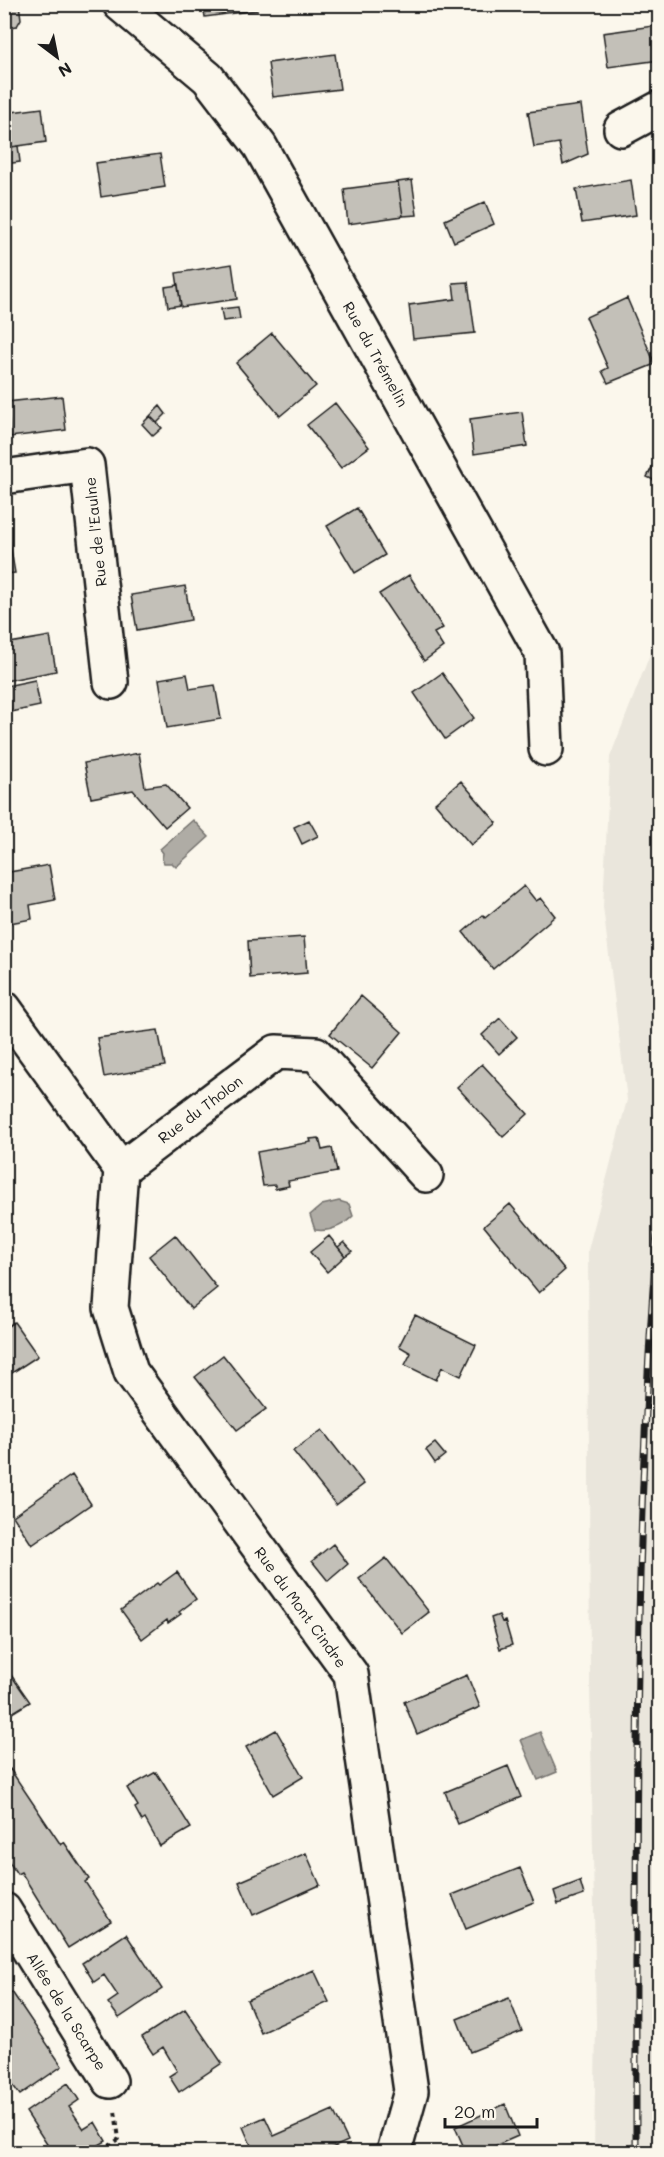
<svg xmlns="http://www.w3.org/2000/svg" width="664" height="2157" font-family="Mali,sans-serif">
	<style>
		.built { fill: #eae6dc }
		.water { fill: #afaca5; stroke: #74726e; stroke-width: 1.5 }
		.building { fill: #c3c0b8; stroke: #1c1c1c; stroke-width: 1.5 }
		.lines { fill: none; stroke-linecap: round; stroke-linejoin: round }
		.minor-casing { stroke: #1c1c1c; stroke-width: 38 }
		.path { stroke: #1c1c1c; stroke-width: 4; stroke-dasharray: 4.5 4.5; stroke-linecap: butt }
		.minor { stroke: #fbf7ec; stroke-width: 33 }
		.rail-casing { stroke: #1c1c1c; stroke-width: 7 }
		.rail { stroke: #fbf7ec; stroke-width: 4.5; stroke-dasharray: 14; stroke-linecap: butt }
		.labels { text-anchor: middle; dominant-baseline: central; stroke-width: 4.5; stroke-linejoin: round; paint-order: stroke }
		.street-label { font-size: 15px; fill: #1c1c1c; stroke: #fbf7ec }
	</style>
	<rect width="100%" height="100%" fill="#fbf7ec"/>
	<filter id="ink" filterUnits="userSpaceOnUse"><feTurbulence type="fractalNoise" baseFrequency=".0167" numOctaves="2"/><feDisplacementMap in="SourceGraphic" scale="12" xChannelSelector="R" yChannelSelector="G"/><feConvolveMatrix kernelMatrix="1 2 1 2 8 2 1 2 1" color-interpolation-filters="sRGB"/></filter>
	<g filter="url(#ink)">
		<!-- built -->
		<path class="built" d="M659 631 660 2152H594L596 2023 590 1683 588 1250 627 1100 603 907 610 757Z"/>
		<!-- water -->
		<path class="water" d="M193 820 209 837 176 867 172 863H164L162 859 163 853 160 849Z
			M339 1201 349 1204 353 1216C342 1227 330 1232 315 1230L310 1215 322 1205Z
			M540 1732 557 1772 538 1780 521 1740Z"/>
		<!-- building -->
		<path class="building" d="M4 4H19L21 19 17 26 4 28Z
			M203 4H257V10L205 17Z
			M660 25V60L608 67 603 33Z
			M335 54 340 89 273 97 268 63Z
			M581 105 588 154 563 165 559 143 534 147 528 112Z
			M42 108 46 142 4 148V113Z
			M18 146 20 162 4 164V148Z
			M160 154 165 187 101 197 96 163Z
			M412 180 417 215 403 216 398 182Z
			M631 180 636 215 582 223 576 189Z
			M398 182 403 216 348 224 344 189Z
			M485 202 494 224 454 242 445 220Z
			M232 264 237 299 181 307 176 273Z
			M468 282 475 333 413 339 409 305 455 299 453 283Z
			M178 285 181 305 168 307 165 287Z
			M627 298 655 364 608 383 602 371 608 368 586 317Z
			M238 307 240 319 223 321 221 309Z
			M272 333 316 386 280 416 236 363Z
			M62 396 66 430 10 437 7 402Z
			M335 403 369 447 341 468 307 425Z
			M160 406 166 414 157 423 150 416Z
			M522 412 527 446 474 454 470 419Z
			M150 416 162 428 153 436 142 424Z
			M660 452V483L647 477Z
			M357 508 385 555 355 573 327 526Z
			M4 538H9L15 573 4 574Z
			M409 575 443 628 434 633 443 647 424 661 379 594Z
			M185 586 191 620 137 630 131 595Z
			M50 636 56 671 5 681 4 644Z
			M442 673 474 718 445 739 414 693Z
			M187 674 190 689 215 685 221 719 167 728 159 679Z
			M35 680 40 706 11 712 6 686Z
			M139 753 145 787 166 784 187 808 165 827 133 790 91 798 84 763Z
			M461 781 497 823 471 845 435 803Z
			M309 820 318 836 302 844 294 827Z
			M49 865 55 900 30 905 32 919 4 924V873Z
			M524 886 536 901 541 898 555 916 493 969 463 932 483 915 485 918Z
			M304 937 307 973 250 978 248 941Z
			M361 996 402 1032 372 1068 330 1034Z
			M500 1018 517 1037 499 1054 482 1035Z
			M158 1030 165 1066 104 1077 97 1038Z
			M482 1064 528 1114 503 1137 457 1087Z
			M319 1138 322 1150 332 1148 337 1172 288 1181 289 1186 275 1189V1185L263 1186 257 1152 311 1142 310 1139Z
			M510 1204 565 1270 539 1293 484 1226Z
			M175 1235 217 1288 191 1309 149 1256Z
			M329 1236 345 1256 327 1272 310 1252Z
			M344 1242 352 1251 345 1256 338 1247Z
			M415 1315 476 1345 461 1376 442 1367 436 1380 405 1365 411 1353 399 1346Z
			M14 1322 38 1356 4 1378V1329Z
			M223 1355 266 1409 237 1430 195 1377Z
			M322 1430 364 1484 336 1505 293 1451Z
			M435 1443 445 1455 435 1463 426 1450Z
			M72 1475 91 1504 32 1545 13 1516Z
			M333 1544 348 1564 328 1581 312 1561Z
			M386 1558 429 1612 402 1633 359 1579Z
			M177 1572 196 1599 179 1612 181 1614 168 1623 167 1620 142 1639 121 1610 157 1583 159 1585Z
			M499 1615 502 1622 505 1621 512 1645 500 1649 491 1618Z
			M4 1665 30 1702 4 1718Z
			M467 1675 480 1707 417 1734 404 1702Z
			M276 1730 303 1777 273 1795 246 1747Z
			M508 1766 521 1797 458 1824 445 1792Z
			M10 1769 61 1845 64 1842 89 1879 85 1882 111 1921 68 1948 21 1872 17 1874 4 1854V1772Z
			M156 1772 191 1828 160 1846 145 1819 142 1821 135 1808 138 1806 127 1788Z
			M306 1853 320 1885 253 1915 239 1882Z
			M520 1868 534 1902 466 1929 452 1895Z
			M580 1881 584 1895 558 1904 554 1891Z
			M126 1934 162 1989 119 2018 108 2003 118 1996 104 1975 94 1982 82 1963Z
			M314 1970 329 2002 261 2033 247 2000Z
			M12 1992 62 2066 20 2095 4 2073V1997Z
			M509 1998 522 2031 470 2052 457 2019Z
			M185 2009 222 2063 179 2092 169 2076 177 2071 163 2047 153 2054 142 2037Z
			M68 2083 79 2100 69 2107 84 2129 95 2122 106 2141 87 2152H52L26 2112Z
			M505 2104 518 2136 481 2152H466L455 2127Z
			M333 2110 348 2141 323 2152H254L243 2127 265 2117 274 2136Z"/>
		<g class="lines">
			<defs>
				<path id="minor" d="M120 4 208 78 260 146 542 653 546 749
					M621 129 660 108
					M4 477 87 465 111 682
					M4 1008 121 1169 276 1052 316 1054 426 1175
					M121 1169 111 1308 131 1372 351 1674 411 2091 394 2152
					M4 1910 110 2081"/>
			</defs>
			<!-- minor casing -->
			<use href="#minor" class="minor-casing"/>
			<!-- path -->
			<path class="path" d="M101 2152 119 2139 115 2111"/>
			<!-- minor -->
			<use href="#minor" class="minor"/>
			<defs>
				<path id="rail" d="M636 2152C636 1833 633 1516 660 1197"/>
			</defs>
			<!-- rail casing -->
			<use href="#rail" class="rail-casing"/>
			<!-- rail -->
			<use href="#rail" class="rail"/>
		</g>
	</g>
	<g class="labels">
		<!-- street labels -->
		<g class="street-label">
			<text transform="translate(376 354) rotate(61)">Rue du Trémelin</text>
			<text transform="translate(95 532) rotate(-96)">Rue de l'Eaulne</text>
			<text transform="translate(200 1109) rotate(-37)">Rue du Tholon</text>
			<text transform="translate(301 1607) rotate(54)">Rue du Mont Cindre</text>
			<text transform="translate(67 2011) rotate(58)">Allée de la Scarpe</text>
		</g>
	</g>
	<!-- margin -->
	<rect width="664" height="2157" fill="none" stroke="#fbf7ec" stroke-width="24"/>
	<rect x="12" y="12" width="640" height="2133" fill="none" stroke="#1c1c1c" stroke-width="2" filter="url(#ink)"/>
	<!-- north arrow -->
	<g transform="translate(57 57) rotate(148)" stroke="#fbf7ec" stroke-width="4.5" paint-order="stroke">
	<path d="M0-4.5L10 22L0 15L-10 22Z" fill="#1c1c1c"/>
	<text y="-9" font-size="16" font-weight="bold" text-anchor="middle" fill="#1c1c1c">N</text>
	</g>
	<!-- scale -->
	<path d="M445 2118v9h92v-9" fill="none" stroke="#1c1c1c" stroke-width="3"/>
	<text x="454" y="2118" font-size="18" fill="#1c1c1c" stroke="#fbf7ec" stroke-width="4.5" paint-order="stroke">20 m</text>
</svg>
